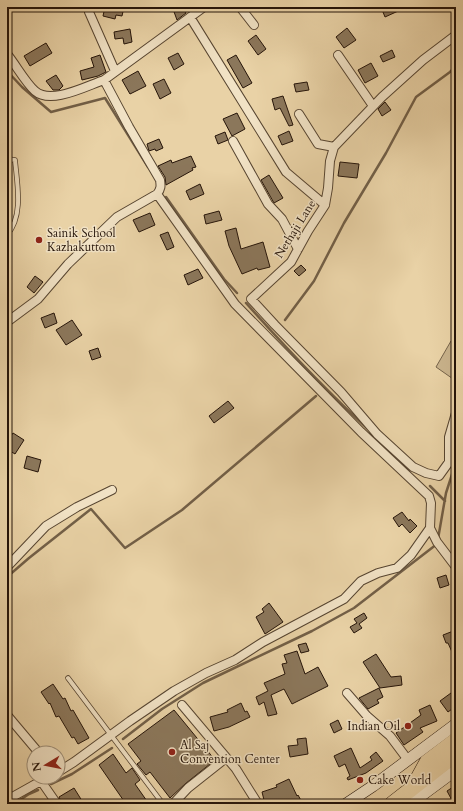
<svg xmlns="http://www.w3.org/2000/svg" width="463" height="811" font-family="Cardo,serif">
	<style>
		.green { fill: #c8b28b; stroke: #76634a }
		.lines { fill: none; stroke-linecap: round; stroke-linejoin: round }
		.stream { stroke: #725f47; stroke-width: 2.5 }
		.building { fill: #8b775b; stroke: #251409 }
		.lane-casing { stroke: #564430; stroke-width: 5.5 }
		.street-casing { stroke: #564430; stroke-width: 10 }
		.secondary-casing { stroke: #251409; stroke-width: 12 }
		.highway-casing { stroke: #251409; stroke-width: 16 }
		.lane { stroke: #f1e2c5; stroke-width: 4 }
		.street { stroke: #f1e2c5; stroke-width: 8 }
		.secondary { stroke: #f1e2c5; stroke-width: 11 }
		.highway { stroke: #e9d2a6; stroke-width: 15 }
		.poi-dot { fill: #8f2418; stroke: #f1e2c5; stroke-width: 1.5 }
		.labels { text-anchor: middle; dominant-baseline: central; stroke-width: 3; stroke-linejoin: round; paint-order: stroke }
		.street-label { font-size: 12px; fill: #251409; stroke: #f1e2c5 }
		.poi-label { font-size: 12px; fill: #251409; stroke: #f1e2c5; text-anchor: start }
	</style>
	<rect width="100%" height="100%" fill="#e9d2a6"/>
	<filter id="stains"><feTurbulence type="fractalNoise" baseFrequency=".005" numOctaves="4"/><feColorMatrix values="0 0 0 0 .2 0 0 0 0 .09 0 0 0 0 .02 0 0 0 .5 -.17"/></filter>
	<radialGradient id="worn" r=".72"><stop offset=".6" stop-color="#630" stop-opacity="0"/><stop offset="1" stop-color="#630" stop-opacity=".3"/></radialGradient>
	<!-- green -->
	<path class="green" d="M7 157 11 173 8 210 7 212Z
		M451 341 456 344V381L436 367Z"/>
	<g class="lines">
		<!-- stream -->
		<path class="stream" d="M7 71 22 87 51 112 105 98 148 167
			M166 197 224 279 237 293
			M246 303C285 347 325 390 368 429
			M285 320 314 281 344 223 386 153 416 97 450 72 456 66
			M430 486 445 501
			M438 539 446 493 456 462
			M7 577 29 558 91 509 125 548 182 510 316 396
			M123 739 162 709 203 683 312 631 354 608 437 544
			M51 784 72 774 112 748
			M14 804 29 794 38 790"/>
	</g>
	<!-- building -->
	<path class="building" d="M105 7H124L122 16 116 15 115 19 103 16Z
		M178 7H183L186 13 177 20 173 9Z
		M381 7H407L385 17Z
		M347 28 356 40 344 48 336 37Z
		M130 29 132 42 124 44 123 38 115 39 114 32Z
		M256 35 266 49 258 55 248 41Z
		M46 43 52 53 30 66 24 56Z
		M392 50 395 57 383 62 380 56Z
		M178 53 184 64 174 70 168 58Z
		M100 55 106 72 98 76 82 80 80 71 94 67 91 58Z
		M236 55 252 83 243 88 227 60Z
		M371 63 378 76 365 83 358 70Z
		M138 71 146 86 130 94 122 80Z
		M56 75 63 86 59 90H53L46 81Z
		M164 79 171 93 160 99 153 84Z
		M307 82 309 90 296 92 294 84Z
		M283 96 293 125 289 126 280 108 275 110 272 99Z
		M385 102 391 110 382 116 378 109Z
		M237 113 245 129 232 136 223 119Z
		M289 131 293 141 282 145 278 136Z
		M225 132 228 140 218 144 215 136Z
		M159 139 163 148 156 151 155 149 149 151 147 144Z
		M191 156 196 167 192 168 193 170 166 185 165 177 158 166 171 160 172 163Z
		M340 162 359 164 357 178 338 176Z
		M269 175 283 198 274 203 261 180Z
		M200 184 204 194 190 200 186 191Z
		M219 211 222 220 206 224 204 215Z
		M150 213 155 225 139 232 133 220Z
		M236 228 241 249 263 242 270 267 258 270 257 268 242 274 229 246 225 231Z
		M168 232 174 247 167 250 160 235Z
		M301 265 306 270 299 276 294 271Z
		M198 269 203 278 188 285 184 275Z
		M35 276 43 282 34 293 27 287Z
		M54 313 57 323 45 328 41 318Z
		M72 320 82 335 66 345 56 330Z
		M98 348 101 357 92 360 89 351Z
		M228 401 234 408 214 423 209 416Z
		M7 432 11 436 13 433 24 440 15 454 7 449Z
		M27 456 41 460 38 472 24 468Z
		M402 512 409 521 410 519 417 526 410 533 402 524 399 527 393 518Z
		M446 575 449 585 440 588 437 578Z
		M269 603 283 622 265 634 256 617 264 612 262 609Z
		M364 613 367 618 359 624 362 628 354 633 350 627 357 623 354 619Z
		M456 630V661L448 643H446L443 635Z
		M306 643 309 651 301 653 298 645Z
		M297 651 305 674 318 667 328 686 292 704 284 689 271 695 277 714 268 716 264 702 259 705 256 697 268 691 264 683 285 674 282 664 287 663 284 655Z
		M376 654 391 677 401 676 402 685 380 688 363 662Z
		M53 684 63 699 65 698 71 711 73 710 89 738 78 744 74 737 72 738 59 716 56 717 50 703 49 704 41 692Z
		M379 688 383 697 377 700 379 703 368 709 359 698Z
		M451 693 456 700V706L448 712 440 701Z
		M241 703 245 712 247 711 250 717 229 727 214 731 210 717 228 712 227 710Z
		M430 705 437 721 420 728 423 732 404 745 396 733 421 715 419 710Z
		M174 710 215 760 185 784 170 798 150 772 146 775 137 764 141 761 128 744Z
		M338 720 342 729 334 733 330 724Z
		M306 738 308 754 290 757 288 746 298 745 297 739Z
		M351 748 360 768 372 760 370 757 376 752 383 761 366 773 348 780 347 778 350 776 345 764 339 767 334 756Z
		M113 754 126 773 132 768 140 780 135 784 149 804H126L99 765Z
		M289 779 297 796 298 795 303 804H265L262 792 277 787 276 785Z
		M456 785V804H454L447 791Z
		M74 788 84 804H62L59 797Z"/>
	<g class="lines">
		<defs>
			<path id="lane" d="M7 159 15 160C17 183 24 216 7 235
				M68 678 163 804"/>
			<path id="street" d="M88 7 89 12 115 71
				M240 7 254 25
				M190 17 286 172 325 205
				M456 35 423 60 382 97 334 147 330 161 328 188 325 205 308 231 291 262 251 299 275 325 341 392 377 434 413 467 426 473 439 476 449 462V437L456 413
				M7 54C16 65 25 82 35 91 51 105 86 86 104 80L129 127 160 180C161 186 161 189 157 194L117 217 68 264 38 299 7 322
				M338 55 373 106
				M104 80 204 7
				M299 114 318 144 334 147
				M233 141 268 204 282 219 298 249
				M430 528 437 542 456 567
				M7 567 46 526 77 507 112 490
				M347 693 367 716 390 736 408 760
				M182 705 236 769 258 804
				M7 715 39 753
				M58 772 74 762 130 721 174 691 206 673 235 660 263 642 344 599 361 581 378 573 397 568 411 555 430 528 431 503 429 496 361 432 235 304 157 194
				M41 781 57 804
				M7 800 48 777
				M173 804 188 788 226 758"/>
			<path id="secondary" d="M346 804 373 786 456 724
				M410 804 456 770"/>
			<path id="highway" d="M416 782 427 762 456 740
				M392 804 456 754"/>
		</defs>
		<!-- lane casing -->
		<use href="#lane" class="lane-casing"/>
		<!-- street casing -->
		<use href="#street" class="street-casing"/>
		<!-- secondary casing -->
		<use href="#secondary" class="secondary-casing"/>
		<!-- highway casing -->
		<use href="#highway" class="highway-casing"/>
		<!-- lane -->
		<use href="#lane" class="lane"/>
		<!-- street -->
		<use href="#street" class="street"/>
		<!-- secondary -->
		<use href="#secondary" class="secondary"/>
		<!-- highway -->
		<use href="#highway" class="highway"/>
	</g>
	<!-- markers -->
	<g class="poi-dot">
		<circle cx="39" cy="240" r="4"/>
		<circle cx="408" cy="726" r="4"/>
		<circle cx="172" cy="752" r="4"/>
		<circle cx="360" cy="780" r="4"/>
	</g>
	<g class="labels">
		<!-- street labels -->
		<g class="street-label">
			<text transform="translate(295 229) rotate(-58)">Nethaji Lane</text>
		</g>
		<!-- poi labels -->
		<g class="poi-label">
			<text x="47" y="233">Sainik School<tspan x="47" dy="14">Kazhakuttom</tspan></text>
			<text x="400" y="726" text-anchor="end">Indian Oil</text>
			<text x="180" y="745">Al Saj<tspan x="180" dy="14">Convention Center</tspan></text>
			<text x="368" y="780">Cake World</text>
		</g>
	</g>
	<!-- margin -->
	<rect width="463" height="811" fill="none" stroke="#e9d2a6" stroke-width="24"/>
	<rect x="8" y="8" width="447" height="795" fill="none" stroke="#251409" stroke-width="2"/>
	<rect x="12" y="12" width="439" height="787" fill="none" stroke="#251409"/>
	<!-- north arrow -->
	<g transform="translate(46 765) rotate(260)"><circle r="19" fill="#f1e2c5" stroke="#9f907a"/>
	<path d="M0-3L7 15L0 10L-7 15Z" fill="#8f2418"/>
	<text y="-6" font-size="11" font-weight="bold" text-anchor="middle" fill="#251409">N</text>
	</g>
	<rect width="100%" height="100%" filter="url(#stains)"/>
	<rect width="100%" height="100%" fill="url(#worn)"/>
</svg>
